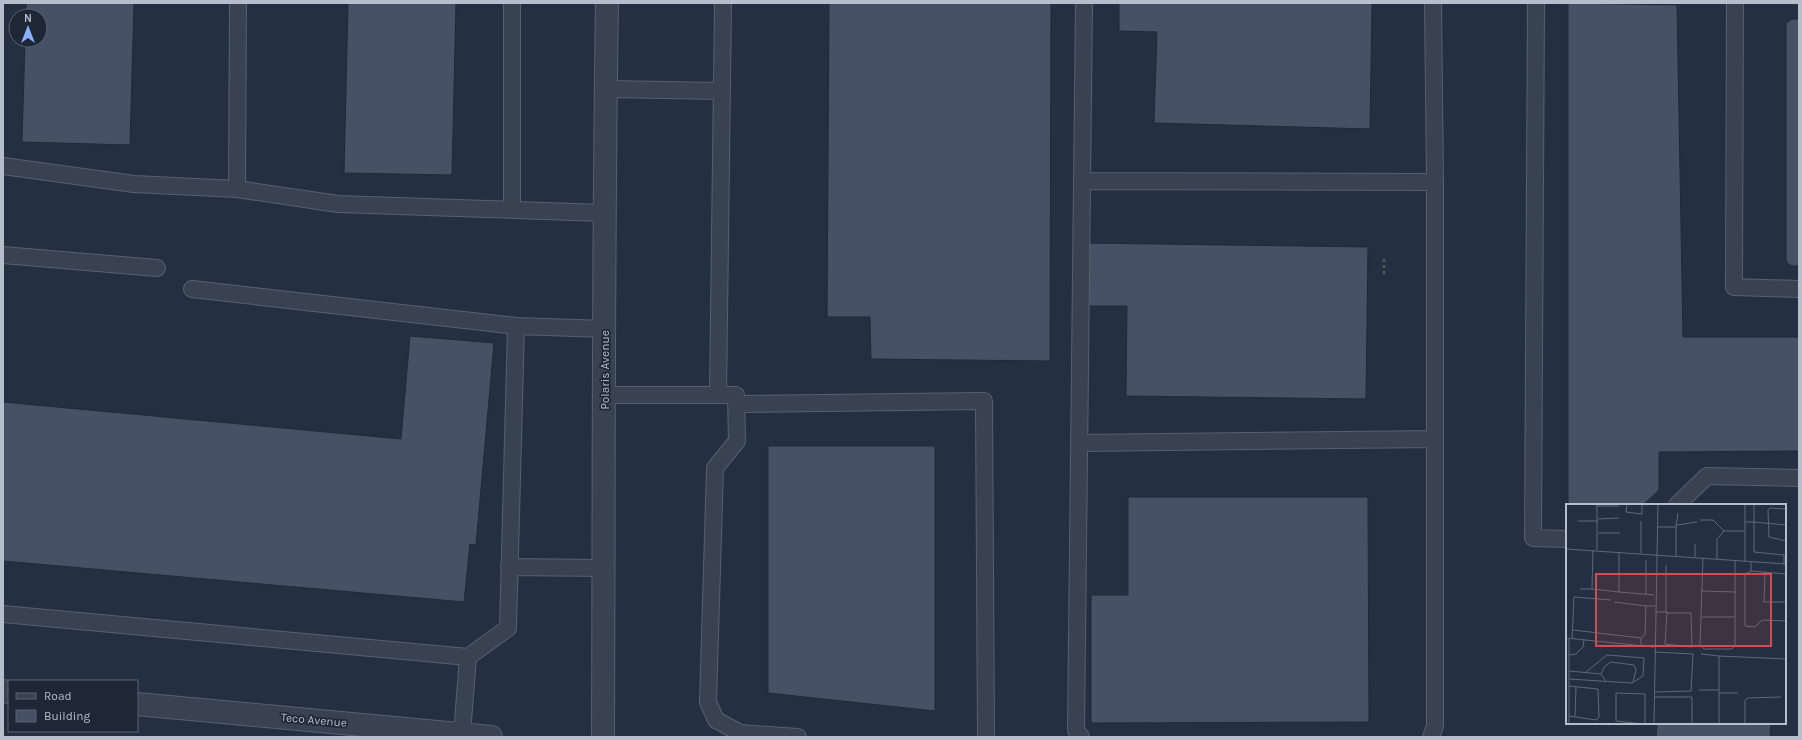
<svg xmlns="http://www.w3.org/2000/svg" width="1802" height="740" font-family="Karla,sans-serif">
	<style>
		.building { fill: #465166; stroke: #202938 }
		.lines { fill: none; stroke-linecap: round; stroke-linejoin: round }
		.service-casing { stroke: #57606e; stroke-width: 18 }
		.minor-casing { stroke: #57606e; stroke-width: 24 }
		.tertiary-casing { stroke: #57606e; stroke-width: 24 }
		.path { stroke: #455b5f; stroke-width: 2.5; stroke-dasharray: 3 3; stroke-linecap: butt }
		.service { stroke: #394251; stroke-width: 16 }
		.minor { stroke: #394251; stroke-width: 22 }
		.tertiary { stroke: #394251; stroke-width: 22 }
		.labels { text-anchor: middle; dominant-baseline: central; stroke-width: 3.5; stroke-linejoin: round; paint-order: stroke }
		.street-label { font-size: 12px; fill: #b6bdcb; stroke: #1e2736 }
		.inset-road { fill: none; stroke: #5e6878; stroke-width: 1 }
		.view { fill: #ce4d51; fill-opacity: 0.15; stroke: #ce4d51; stroke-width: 2 }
		.inset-edge { fill: none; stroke: #b6bdcb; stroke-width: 2 }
	</style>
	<rect width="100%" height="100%" fill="#243041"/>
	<!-- building -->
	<path class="building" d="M26 3H134L130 145 22 142 25 40H40V16H26Z
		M348 3H456L452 175 344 173Z
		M829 3H1051L1050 361 871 359 870 317H827Z
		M1119 3H1372L1370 129 1154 123 1157 32 1119 31Z
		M1568 3 1677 5 1683 337H1799V451L1659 452V490L1643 505H1568Z
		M1792 19H1799V266H1792L1788 264 1786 260V23Z
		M1087 243 1368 247 1366 399 1126 396 1127 306H1086Z
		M410 336 494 343 476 545 470 544 464 602 3 561V402L401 439Z
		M768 446H935V711L768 693Z
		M1128 497H1368L1369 722 1091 723V595H1128Z
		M1657 723H1771L1770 737H1656Z"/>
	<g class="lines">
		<defs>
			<path id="service" d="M512 3V210
				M1536 3 1533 538 1567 539
				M1735 3 1734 287 1799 289
				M606 89 722 91
				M3 166 134 184 237 189 238 3
				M1082 181 1435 182
				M237 189 338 204 604 213
				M3 255 157 268
				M192 289 516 326
				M605 395H736L737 441 715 468 708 702 716 720 740 733 798 737
				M718 395 723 3
				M736 404 984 401 986 737
				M1080 443 1435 439
				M1677 505 1707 476 1799 478
				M509 567 604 568
				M3 614 468 657 462 734
				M468 657 508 628 516 326 605 329
				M1081 737 1076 730 1084 3
				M1431 737 1435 726V182L1433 3"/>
			<path id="minor" d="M3 691 9 692
				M137 704 491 737"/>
			<path id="tertiary" d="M603 737C604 492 603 248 607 3"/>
		</defs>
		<!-- service casing -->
		<use href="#service" class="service-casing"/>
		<!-- minor casing -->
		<use href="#minor" class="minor-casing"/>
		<!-- tertiary casing -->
		<use href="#tertiary" class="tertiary-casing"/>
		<!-- path -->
		<path class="path" d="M1384 259V274"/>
		<!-- service -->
		<use href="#service" class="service"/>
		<!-- minor -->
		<use href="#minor" class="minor"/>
		<!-- tertiary -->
		<use href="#tertiary" class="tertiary"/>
	</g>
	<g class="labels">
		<!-- street labels -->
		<g class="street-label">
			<text transform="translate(605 370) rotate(-90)">Polaris Avenue</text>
			<text transform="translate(314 720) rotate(5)">Teco Avenue</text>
		</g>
	</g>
	<!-- overview -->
	<g transform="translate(1566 504)">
		<rect width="220" height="220" fill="#243041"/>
		<path class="inset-road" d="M61 0 60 8 76 10V0M179 0V57M31 2H53M220 5 204 4 202 6 203 33 220 37M32 15 53 14M134 16H147L158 27M12 17H32M75 17V49M179 18H188V0M111 21 131 18M91 23H110L112 9M110 23V52M32 29H54M0 45 220 60M31 46V0M129 53V40M137 54 134 141 138 145H166L169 141V56M151 55V35L158 27H179M80 56V90M185 58V67L179 70V122L189 123 196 116 220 117M218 60V51L188 48V18L220 21M220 60V113M185 67 220 70M199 68 198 98H219M14 85H26L27 46M26 85 53 88V48M135 87 169 88M53 88 88 91M48 98 80 102M89 108H101L99 140 126 143 125 109H101M100 108V61M135 113H169M7 126 75 134V141M0 134 88 143M75 134 79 131 80 102H89M3 135V220M6 135 8 93 45 96M88 148 127 150 125 187 88 188M135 150 153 152V186M3 151 10 150 17 143 18 136M153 152 220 155M3 167 35 170 40 178M35 170 39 162 45 158 68 161 70 166 67 178M3 175 66 179 77 172 78 154 41 151 20 168M3 182 32 185 33 213 30 216 3 212M133 186H153V220M153 189H172M88 193H126V220M9 212 10 183M77 220 50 217V189L79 190V220M88 220 92 0M179 220V196L182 194 215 193"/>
		<path class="view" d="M30 70H205V142H30Z"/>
		<rect width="220" height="220" class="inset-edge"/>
	</g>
	<!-- border -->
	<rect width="1802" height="740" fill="none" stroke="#b6bdcb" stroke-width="8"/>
	<!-- legend -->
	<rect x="8" y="680" width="130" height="52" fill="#1e2736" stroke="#5b6372"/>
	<rect x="16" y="693" width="20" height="6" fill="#394251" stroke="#5b6372"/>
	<text x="44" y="700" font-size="12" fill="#b6bdcb">Road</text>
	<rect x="16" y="710" width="20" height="12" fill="#465166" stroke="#5b6372"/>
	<text x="44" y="720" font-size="12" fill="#b6bdcb">Building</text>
	<!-- north arrow -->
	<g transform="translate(28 28)"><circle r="19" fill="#1e2736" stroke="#5b6372"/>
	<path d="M0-3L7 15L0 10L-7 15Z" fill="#8ab1fc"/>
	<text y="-6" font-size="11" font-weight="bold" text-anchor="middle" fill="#b6bdcb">N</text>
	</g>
</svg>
